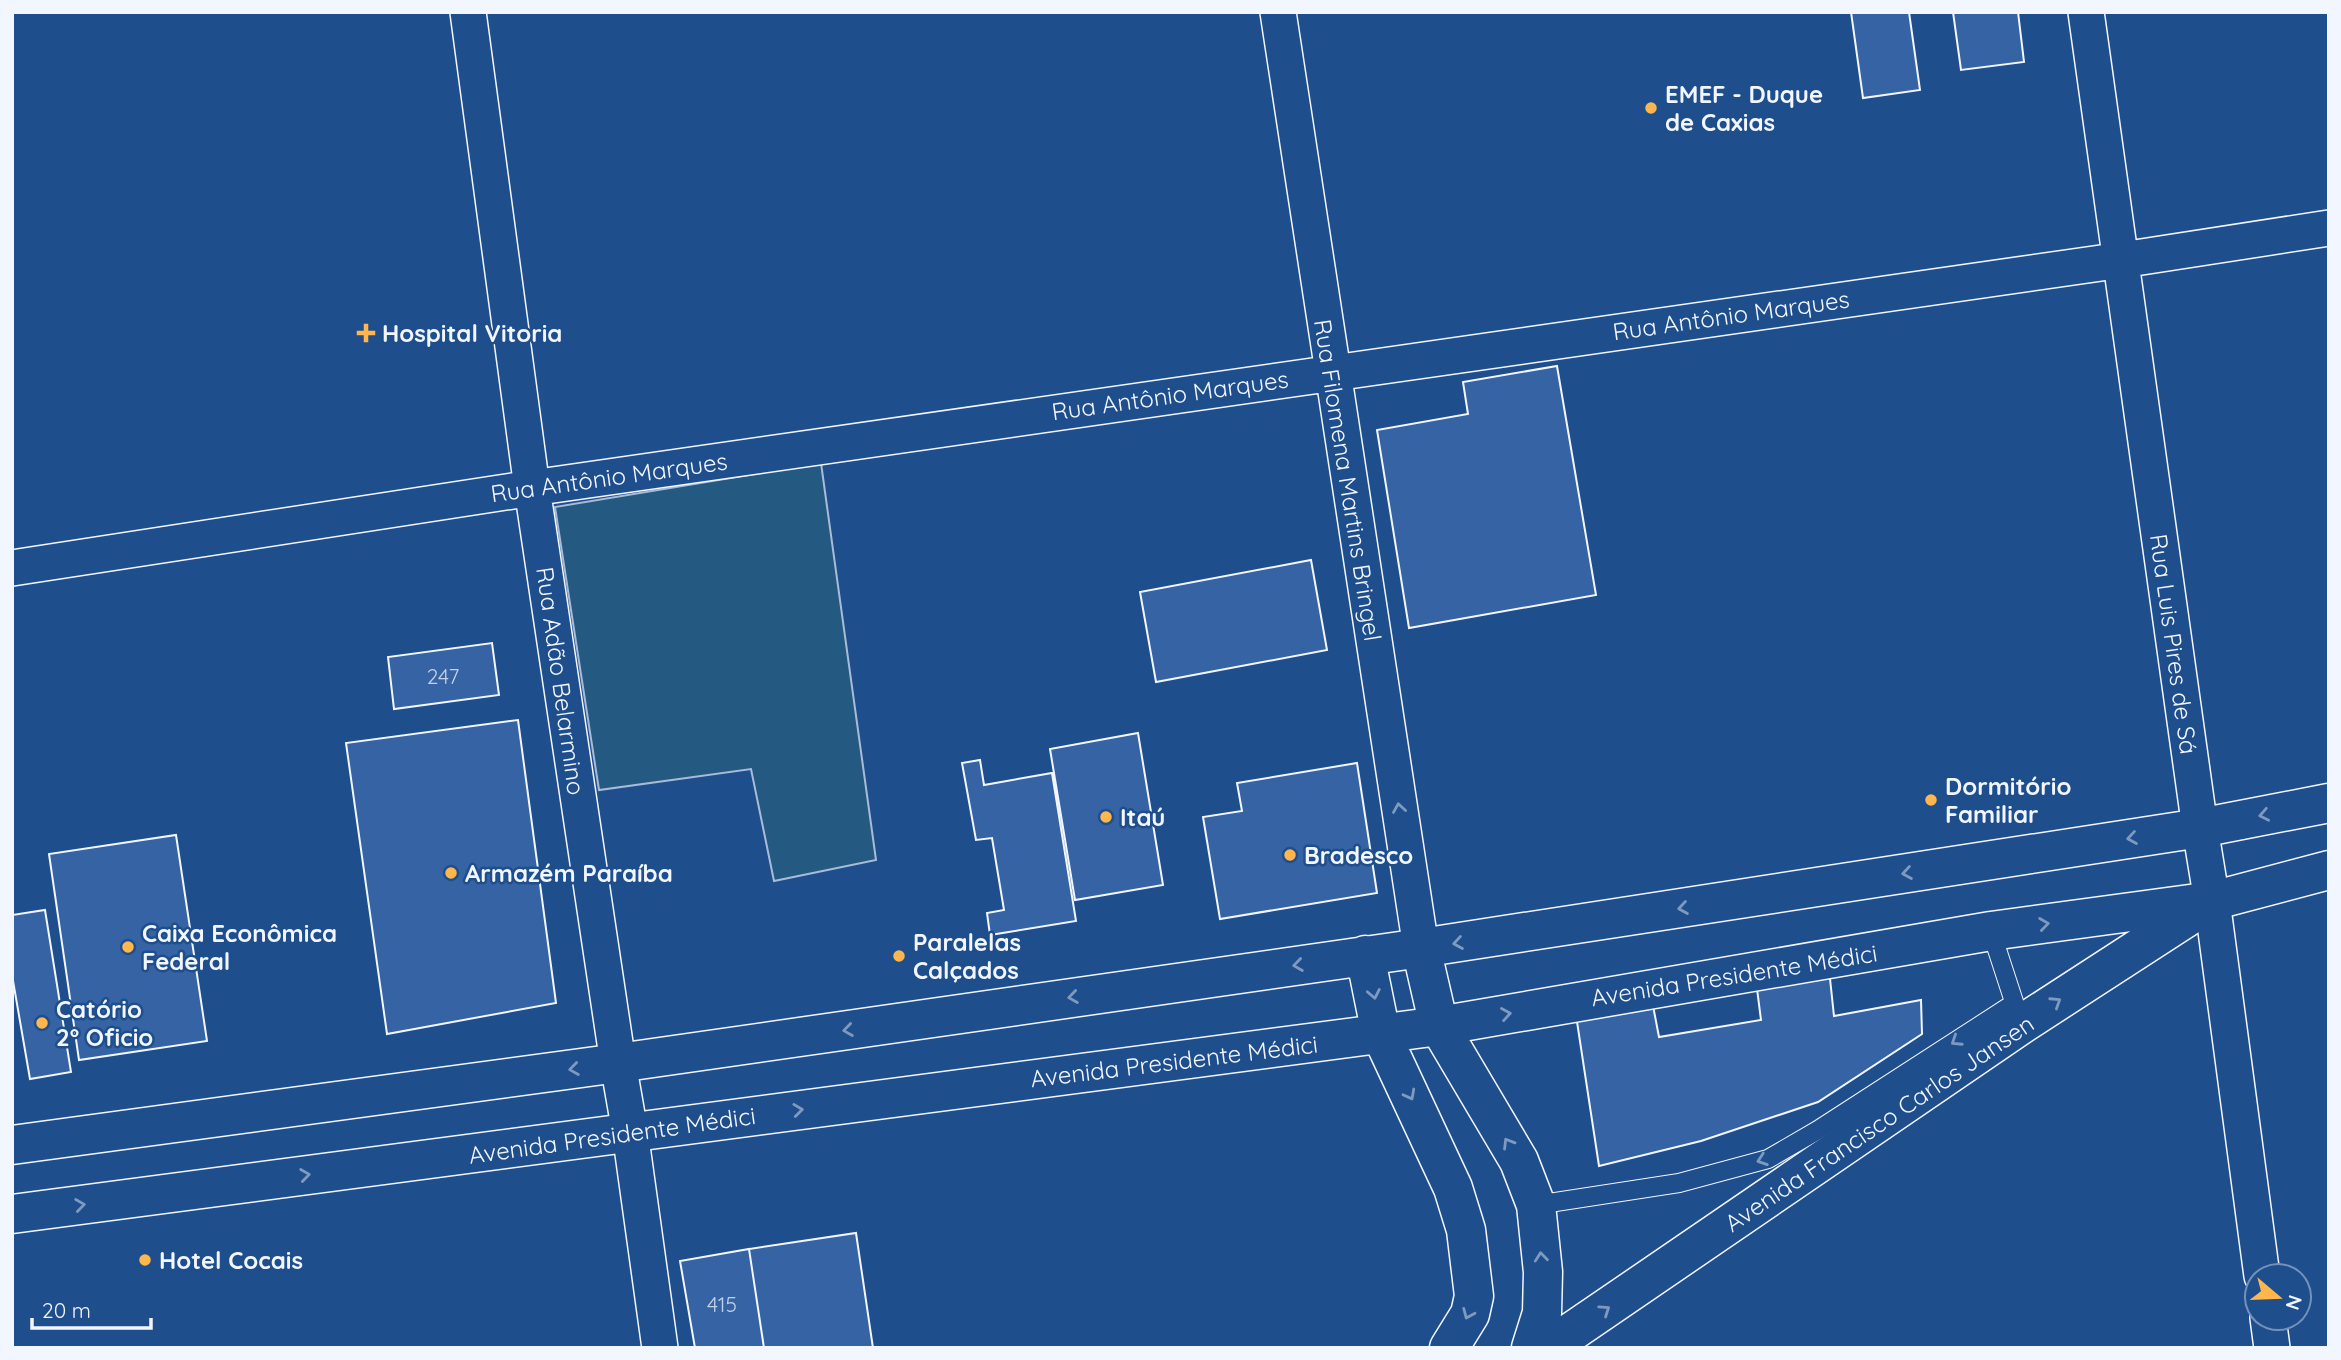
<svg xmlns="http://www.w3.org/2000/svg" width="2341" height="1360" font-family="Quicksand,sans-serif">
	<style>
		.green { fill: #245a82; stroke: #a8bbd7; stroke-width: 2 }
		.building { fill: #3563a3; stroke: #f2f6ff; stroke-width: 2 }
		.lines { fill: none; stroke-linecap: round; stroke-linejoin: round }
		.service-casing { stroke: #f2f6ff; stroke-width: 20 }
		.minor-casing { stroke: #f2f6ff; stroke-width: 38 }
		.primary-casing { stroke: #f2f6ff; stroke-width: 41 }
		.service { stroke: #1f4e8c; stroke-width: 18 }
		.minor { stroke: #1f4e8c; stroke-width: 35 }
		.primary { stroke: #1f4e8c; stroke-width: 38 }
		.oneway { stroke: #7e9ac0 }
		.poi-dot { fill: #ffb74d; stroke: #1f4e8c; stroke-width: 2.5 }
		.labels { text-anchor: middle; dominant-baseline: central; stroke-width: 5; stroke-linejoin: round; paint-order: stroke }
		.number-label { font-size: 21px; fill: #c3d1e8 }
		.poi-label { font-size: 24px; font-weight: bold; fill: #f2f6ff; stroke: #1f4e8c; text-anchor: start }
		.street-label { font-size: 24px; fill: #f2f6ff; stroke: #1f4e8c }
	</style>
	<rect width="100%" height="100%" fill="#1f4e8c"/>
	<!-- green -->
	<path class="green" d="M821 463 876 860 774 881 751 769 599 790 555 507Z"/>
	<!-- building -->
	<path class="building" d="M1851 12H1909L1920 90 1863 98Z
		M1953 12H2018L2024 62 1961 70Z
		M1557 366 1596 595 1409 628 1377 430 1468 414 1463 382Z
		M1311 560 1327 650 1156 682 1140 592Z
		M492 643 499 695 394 709 388 657Z
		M518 720 556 1003 387 1034 346 743Z
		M1138 733 1163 885 1075 900 1050 749Z
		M980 760 984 785 1052 773 1076 921 990 935 987 913 1004 910 992 838 976 840 962 763Z
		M1357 763 1377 893 1220 919 1203 817 1242 811 1237 783Z
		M176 835 207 1041 79 1060 49 854Z
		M45 910 71 1072 30 1079 12 975V915Z
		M1828 960 1834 1016 1921 1000 1922 1034 1818 1102 1701 1141 1599 1166 1574 1002 1650 990 1659 1037 1761 1020 1755 973Z
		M856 1233 873 1348H764L749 1249Z
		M749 1249 764 1348H695L680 1261Z"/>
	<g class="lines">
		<defs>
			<path id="service" d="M1991 931 2018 1014
				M1536 1205 1679 1183 1768 1159 1818 1130 2013 1004"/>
			<path id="minor" d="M468 12 532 488 618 1063 630 1132 660 1348
				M1278 12 1421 948
				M2086 12 2200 828 2212 901 2262 1276
				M12 568 532 488 2122 260 2329 228
				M2268 1318 2272 1348"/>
			<path id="primary" d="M1421 948 1439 1026 1519 1161 1536 1205 1543 1272 1542 1313 1531 1348
				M1365 955 1381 1034 1453 1188 1466 1230 1474 1296 1470 1314 1449 1348
				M12 1145 618 1063 1421 948 2200 828 2329 803
				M12 1214 1439 1026 1991 931 2212 901 2329 870
				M1548 1348 2022 1024 2201 908"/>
		</defs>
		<!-- service casing -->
		<use href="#service" class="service-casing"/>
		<!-- minor casing -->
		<use href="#minor" class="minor-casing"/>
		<!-- primary casing -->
		<use href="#primary" class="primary-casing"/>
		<!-- service -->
		<use href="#service" class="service"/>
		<!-- minor -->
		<use href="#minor" class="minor"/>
		<!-- primary -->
		<use href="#primary" class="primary"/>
	</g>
	<!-- one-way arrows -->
	<defs><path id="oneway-chevron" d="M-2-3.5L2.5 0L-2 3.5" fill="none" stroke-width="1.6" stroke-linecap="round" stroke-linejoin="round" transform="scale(1.75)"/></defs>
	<g class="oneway">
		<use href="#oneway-chevron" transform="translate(1399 808) rotate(-99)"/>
		<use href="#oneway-chevron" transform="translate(2264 815) rotate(169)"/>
		<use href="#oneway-chevron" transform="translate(2132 838) rotate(171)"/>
		<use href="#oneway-chevron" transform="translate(1907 873) rotate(171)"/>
		<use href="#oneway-chevron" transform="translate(1683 908) rotate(171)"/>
		<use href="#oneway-chevron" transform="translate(2044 924) rotate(-8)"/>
		<use href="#oneway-chevron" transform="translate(1458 943) rotate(171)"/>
		<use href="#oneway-chevron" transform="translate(1298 965) rotate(172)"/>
		<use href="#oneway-chevron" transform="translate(1374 994) rotate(79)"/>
		<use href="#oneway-chevron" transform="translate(1073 997) rotate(172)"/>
		<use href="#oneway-chevron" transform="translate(2056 1002) rotate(-33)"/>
		<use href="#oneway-chevron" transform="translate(1506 1014) rotate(-10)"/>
		<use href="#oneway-chevron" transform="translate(848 1030) rotate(172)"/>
		<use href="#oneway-chevron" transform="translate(1956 1041) rotate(147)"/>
		<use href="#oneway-chevron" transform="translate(574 1069) rotate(172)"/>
		<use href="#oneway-chevron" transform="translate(1410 1095) rotate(62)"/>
		<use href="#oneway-chevron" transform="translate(798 1110) rotate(-7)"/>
		<use href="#oneway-chevron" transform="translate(1508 1143) rotate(-121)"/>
		<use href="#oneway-chevron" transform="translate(1762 1160) rotate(161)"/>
		<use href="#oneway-chevron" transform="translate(305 1175) rotate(-8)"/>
		<use href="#oneway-chevron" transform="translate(80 1205) rotate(-8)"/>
		<use href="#oneway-chevron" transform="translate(1541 1257) rotate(-96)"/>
		<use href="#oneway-chevron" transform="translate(1605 1310) rotate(-34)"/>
		<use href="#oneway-chevron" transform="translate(1468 1314) rotate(113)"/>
	</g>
	<!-- markers -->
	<g class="poi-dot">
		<circle cx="1651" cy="108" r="7"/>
		<path d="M362.5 322.5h7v7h7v7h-7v7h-7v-7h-7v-7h7z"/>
		<circle cx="1931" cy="800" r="7"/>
		<circle cx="1106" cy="817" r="7"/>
		<circle cx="1290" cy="855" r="7"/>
		<circle cx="451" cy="873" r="7"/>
		<circle cx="128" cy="947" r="7"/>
		<circle cx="899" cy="956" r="7"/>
		<circle cx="42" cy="1023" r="7"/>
		<circle cx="145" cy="1260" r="7"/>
	</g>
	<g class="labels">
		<!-- number labels -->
		<g class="number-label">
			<text x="443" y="676">247</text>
			<text x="722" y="1304">415</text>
		</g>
		<!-- poi labels -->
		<g class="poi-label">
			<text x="1665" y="94">EMEF - Duque<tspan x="1665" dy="28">de Caxias</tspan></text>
			<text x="382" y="333">Hospital Vitoria</text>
			<text x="1945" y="786">Dormitório<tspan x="1945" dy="28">Familiar</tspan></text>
			<text x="1120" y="817">Itaú</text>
			<text x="1304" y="855">Bradesco</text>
			<text x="465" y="873">Armazém Paraíba</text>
			<text x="142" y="933">Caixa Econômica<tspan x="142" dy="28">Federal</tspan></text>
			<text x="913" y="942">Paralelas<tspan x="913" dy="28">Calçados</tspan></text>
			<text x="56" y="1009">Catório<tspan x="56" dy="28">2° Oficio</tspan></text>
			<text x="159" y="1260">Hotel Cocais</text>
		</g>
		<!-- street labels -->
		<g class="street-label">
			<text transform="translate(1731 315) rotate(-8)">Rua Antônio Marques</text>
			<text transform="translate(1170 395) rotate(-8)">Rua Antônio Marques</text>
			<text transform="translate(609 477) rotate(-8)">Rua Antônio Marques</text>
			<text transform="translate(1348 480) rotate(81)">Rua Filomena Martins Bringel</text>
			<text transform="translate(2174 644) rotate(82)">Rua Luis Pires de Sá</text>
			<text transform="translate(561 681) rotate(82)">Rua Adão Belarmino</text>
			<text transform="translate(1734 975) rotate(-9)">Avenida Presidente Médici</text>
			<text transform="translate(1174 1061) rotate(-7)">Avenida Presidente Médici</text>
			<text transform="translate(1879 1123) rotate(-34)">Avenida Francisco Carlos Jansen</text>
			<text transform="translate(612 1135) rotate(-8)">Avenida Presidente Médici</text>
		</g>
	</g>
	<!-- border -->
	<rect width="2341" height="1360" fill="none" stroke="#f2f6ff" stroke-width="28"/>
	<!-- north arrow -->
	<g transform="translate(2278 1297) rotate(109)"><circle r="33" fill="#1f4e8c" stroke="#7391ba" stroke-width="2"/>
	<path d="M0-5L12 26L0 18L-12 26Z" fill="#ffb74d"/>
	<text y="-10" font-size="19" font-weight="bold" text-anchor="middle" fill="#f2f6ff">N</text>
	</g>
	<!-- scale -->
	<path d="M32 1318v10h119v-10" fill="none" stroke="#f2f6ff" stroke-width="3.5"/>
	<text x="42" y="1318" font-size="21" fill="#f2f6ff" stroke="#1f4e8c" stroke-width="5" paint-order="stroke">20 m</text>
</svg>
